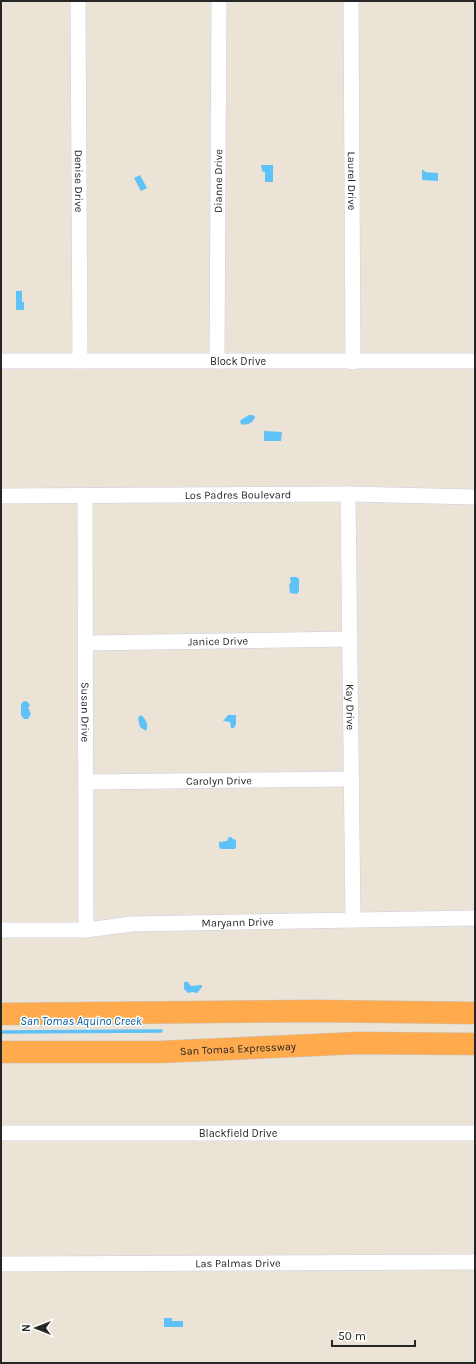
<svg xmlns="http://www.w3.org/2000/svg" width="476" height="1364" font-family="Karla,sans-serif">
	<style>
		.water { fill: #5ec1f8 }
		.lines { fill: none; stroke-linecap: round; stroke-linejoin: round }
		.stream { stroke: #5ec1f8; stroke-width: 3.5 }
		.minor-casing { stroke: #cbcde2; stroke-width: 16 }
		.highway-casing { stroke: #c7c7c7; stroke-width: 23 }
		.minor { stroke: #fff; stroke-width: 15 }
		.highway { stroke: #ffaa4d; stroke-width: 22 }
		.labels { text-anchor: middle; dominant-baseline: central; stroke-width: 3; stroke-linejoin: round; paint-order: stroke }
		.street-label { font-size: 11px; fill: #262626; stroke: #fff }
		.water-label { font-size: 12px; font-style: italic; fill: #025b9e; stroke: #fff }
	</style>
	<rect width="100%" height="100%" fill="#ebe4d6"/>
	<!-- water -->
	<path class="water" d="M261 165H273V182H265V172L262 171Z
		M422 170H424L425 172 438 173V181L422 180Z
		M140 175 147 188 141 191 134 178Z
		M16 291H22V302H24V310H16Z
		M249 415H253L255 417C253 423 247 426 241 424L240 421C243 418 246 417 249 415Z
		M264 431 282 432 281 441H264Z
		M291 577H297L299 579V591L297 594 290 593 289 585 291 582 290 579Z
		M24 701 28 702 30 706 28 707 31 714 28 719H24L21 715V704Z
		M141 715C146 719 149 725 146 731L140 727 138 718Z
		M228 715H236V724L234 728H231L230 722 223 721Z
		M229 837H231L233 839 236 840V847L235 849H221L219 847V842L227 841Z
		M184 982H188L191 986 202 985V987L197 993 192 992 188 993 184 989Z
		M164 1318H172V1321H183V1327H164Z"/>
	<g class="lines">
		<!-- stream -->
		<path class="stream" d="M1 1032 161 1031"/>
		<defs>
			<g id="minor">
				<path id="s1" d="M78 1 80 361"/>
				<path id="s2" d="M351 1 353 362"/>
				<path id="s3" d="M1 361H475"/>
				<path id="s4" d="M217 361 219 1"/>
				<path id="s5" d="M348 494 353 920"/>
				<path id="s6" d="M85 495 86 930"/>
				<path id="s7" d="M1 496 348 494 475 497"/>
				<path id="s8" d="M86 643 350 639"/>
				<path id="s9" d="M86 782 352 779"/>
				<path id="s10" d="M1 930H86L132 924 475 918"/>
				<path id="s11" d="M1 1133H475"/>
				<path id="s12" d="M1 1264 475 1262"/>
			</g>
			<g id="highway">
				<path d="M1 1014 317 1011 475 1013"/>
				<path id="s13" d="M1 1052H160L358 1043 475 1044"/>
			</g>
		</defs>
		<!-- minor casing -->
		<use href="#minor" class="minor-casing"/>
		<!-- highway casing -->
		<use href="#highway" class="highway-casing"/>
		<!-- minor -->
		<use href="#minor" class="minor"/>
		<!-- highway -->
		<use href="#highway" class="highway"/>
	</g>
	<g class="labels">
		<!-- street labels -->
		<g class="street-label">
			<text stroke="none"><textPath href="#s1" startOffset="180">Denise Drive</textPath></text>
			<text stroke="none"><textPath href="#s4" startOffset="180">Dianne Drive</textPath></text>
			<text stroke="none"><textPath href="#s2" startOffset="180">Laurel Drive</textPath></text>
			<text stroke="none"><textPath href="#s3" startOffset="237">Block Drive</textPath></text>
			<text stroke="none"><textPath href="#s7" startOffset="237">Los Padres Boulevard</textPath></text>
			<text stroke="none"><textPath href="#s8" startOffset="132">Janice Drive</textPath></text>
			<text stroke="none"><textPath href="#s5" startOffset="213">Kay Drive</textPath></text>
			<text stroke="none"><textPath href="#s6" startOffset="217">Susan Drive</textPath></text>
			<text stroke="none"><textPath href="#s9" startOffset="133">Carolyn Drive</textPath></text>
			<text stroke="none"><textPath href="#s10" startOffset="237">Maryann Drive</textPath></text>
			<text stroke="none"><textPath href="#s13" startOffset="237">San Tomas Expressway</textPath></text>
			<text stroke="none"><textPath href="#s11" startOffset="237">Blackfield Drive</textPath></text>
			<text stroke="none"><textPath href="#s12" startOffset="237">Las Palmas Drive</textPath></text>
		</g>
		<!-- water labels -->
		<g class="water-label">
			<text x="81" y="1021">San Tomas Aquino Creek</text>
		</g>
	</g>
	<!-- border -->
	<rect width="476" height="1364" fill="none" stroke="#262626" stroke-width="4"/>
	<!-- north arrow -->
	<g transform="translate(36 1328) rotate(270)" stroke="#ffffff" stroke-width="3" paint-order="stroke">
	<path d="M0-3L7 15L0 10L-7 15Z" fill="#262626"/>
	<text y="-6" font-size="11" font-weight="bold" text-anchor="middle" fill="#262626">N</text>
	</g>
	<!-- scale -->
	<path d="M332 1340v6h83v-6" fill="none" stroke="#262626" stroke-width="2"/>
	<text x="338" y="1340" font-size="12" fill="#262626" stroke="#ffffff" stroke-width="3" paint-order="stroke">50 m</text>
</svg>
